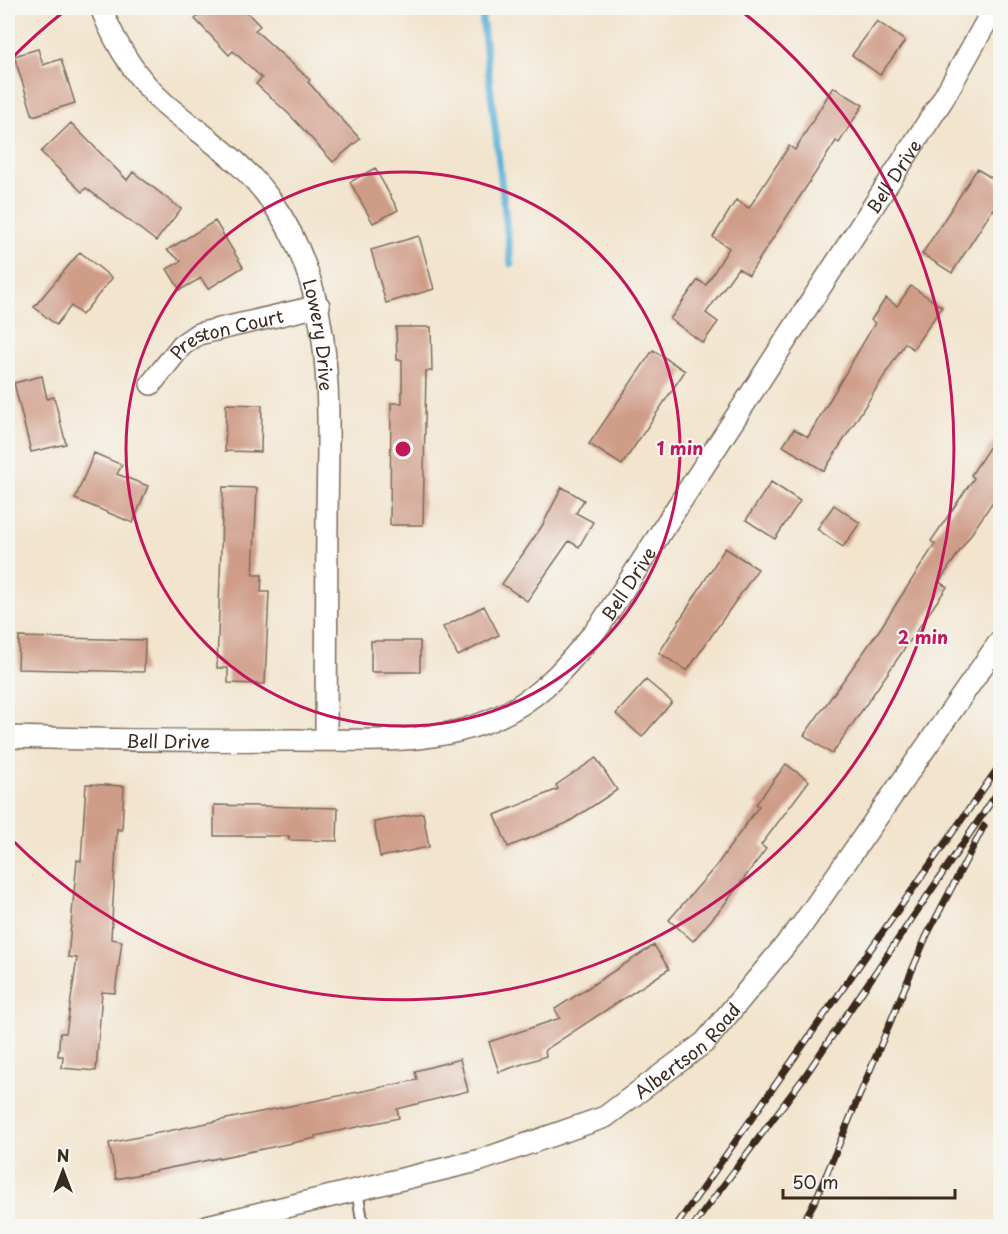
<svg xmlns="http://www.w3.org/2000/svg" width="1008" height="1234" font-family="'Playpen Sans',sans-serif">
	<style>
		.lines { fill: none; stroke-linecap: round; stroke-linejoin: round }
		.stream { stroke: #5bb1d7; stroke-width: 7 }
		.building { fill: #cf9c88 }
		.service-casing { stroke: #7b6b5b; stroke-width: 14 }
		.minor-casing { stroke: #7b6b5b; stroke-width: 24 }
		.service { stroke: #fff; stroke-width: 10 }
		.minor { stroke: #fff; stroke-width: 21 }
		.rail-casing { stroke: #3b2a1e; stroke-width: 7 }
		.rail { stroke: #f6f6f2; stroke-width: 4.5; stroke-dasharray: 14; stroke-linecap: butt }
		.ring { fill: none; stroke: #c2185b; stroke-width: 3 }
		.labels { text-anchor: middle; dominant-baseline: central; stroke-width: 4.5; stroke-linejoin: round; paint-order: stroke }
		.street-label { font-size: 18px; fill: #3b2a1e; stroke: #f6f6f2 }
		.centre { fill: #c2185b; stroke: #f6f6f2; stroke-width: 3 }
		.ring-label { font-size: 18px; text-anchor: middle; font-weight: bold; fill: #c2185b; stroke: #f6f6f2; stroke-width: 4.5; stroke-linejoin: round; paint-order: stroke }
	</style>
	<rect width="100%" height="100%" fill="#f6f6f2"/>
	<filter id="ink" filterUnits="userSpaceOnUse"><feTurbulence type="fractalNoise" baseFrequency=".0167" numOctaves="2"/><feDisplacementMap in="SourceGraphic" scale="12" xChannelSelector="R" yChannelSelector="G"/><feConvolveMatrix kernelMatrix="1 2 1 2 8 2 1 2 1" color-interpolation-filters="sRGB"/></filter>
	<filter id="wash" filterUnits="userSpaceOnUse"><feTurbulence type="fractalNoise" baseFrequency=".008" numOctaves="4" result="noise"/><feDisplacementMap in="SourceGraphic" scale="24" xChannelSelector="R" yChannelSelector="G"/><feGaussianBlur stdDeviation="1.35" result="paint"/><feColorMatrix in="noise" values="0 0 0 0 0 0 0 0 0 0 0 0 0 0 0 0 0 1.4 0 .05"/><feComposite in="paint" operator="in"/></filter>
	<g filter="url(#wash)">
		<rect width="100%" height="100%" fill="#f2e4cd"/>
		<g class="lines">
			<!-- stream -->
			<path class="stream" d="M481 8 511 264"/>
		</g>
		<g id="blocks">
			<!-- building -->
			<path class="building" d="M208 8H243L260 26 255 30 310 80 308 82 360 139 333 162 290 115 256 84 262 78 233 51 229 55 195 19Z
				M877 21 905 41 880 75 852 55Z
				M38 49 43 65 61 59 75 103 33 116 14 56Z
				M833 87 863 105 839 143 836 141 749 275 738 268 706 313 718 322 703 343 670 319 698 280 706 285 729 248 713 237 736 200 749 208 789 146 795 150Z
				M71 123 127 180 133 172 181 209 156 241 86 188 82 192 41 152Z
				M375 168 398 210 373 223 350 182Z
				M977 169 1000 183V214L993 209 952 273 922 254Z
				M215 221 243 267 208 289 201 278 180 290 167 269 181 261 167 250Z
				M419 236 434 289 386 303 371 250Z
				M80 252 112 278 82 315 71 306 56 325 34 307Z
				M911 286 942 307 913 349 905 343 824 471 783 446 794 429 808 437 875 323 871 320 886 298 897 306Z
				M396 327H431L432 371H426L423 525H390L391 403H402V360H397Z
				M653 350 685 371 622 465 589 444Z
				M42 376 47 399 54 397 66 444 31 452 14 383Z
				M226 404 262 405 261 452 225 451Z
				M1000 431V491L939 582 947 587 832 754 804 735 878 632 935 544 931 541 974 478 971 475Z
				M94 453 122 465 117 474 148 486 133 523 75 499Z
				M771 482 800 501 775 539 746 520Z
				M223 487 257 488 253 575H262L261 592H269L265 684 228 683V668H217Z
				M562 487 584 500 576 513 593 522 579 547 569 541 527 601 502 584 542 526Z
				M834 505 860 523 843 547 817 529Z
				M725 548 758 569 687 671 659 653Z
				M484 606 499 635 458 656 443 627Z
				M19 637 145 640 144 672 18 669Z
				M371 641H420V672H371Z
				M646 680 672 702 642 737 616 714Z
				M596 758 617 790 567 823 508 847 495 815 558 789 556 785Z
				M786 764 809 781 761 845 766 849 724 905 693 941 669 920 716 866 759 806 756 804Z
				M86 784 124 786 122 830 117 829 111 939 122 941 115 993 102 992 96 1071 62 1068 63 1056H58L60 1033H66L68 1020 77 958 68 957 77 860 81 861Z
				M214 805 338 808 337 841 289 840V836H214Z
				M423 813 429 847 380 857 374 822Z
				M654 945 669 969 545 1050 546 1056 499 1072 489 1042 560 1018 555 1009Z
				M460 1059 468 1091 397 1109 399 1118 315 1136 316 1138 116 1179 109 1143 417 1080 415 1071Z"/>
		</g>
	</g>
	<g filter="url(#ink)">
		<use href="#blocks" fill-opacity="0" stroke="#7b6b5b" stroke-width="1.5"/>
		<g class="lines">
			<defs>
				<path id="service" d="M357 1190 363 1226"/>
				<g id="minor">
					<path id="s1" d="M101 8C115 43 136 79 166 105 203 136 244 162 272 202 338 295 328 409 327 517 327 591 326 665 326 739"/>
					<path id="s2" d="M151 384 182 345 198 334 319 306"/>
					<path id="s3" d="M8 737C100 740 192 741 284 740 360 739 441 749 510 711 549 690 574 657 601 624L943 99 994 8"/>
					<path id="s4" d="M207 1226 481 1160 605 1117 705 1042 802 925 1000 641"/>
				</g>
			</defs>
			<!-- service casing -->
			<use href="#service" class="service-casing"/>
			<!-- minor casing -->
			<use href="#minor" class="minor-casing"/>
			<!-- service -->
			<use href="#service" class="service"/>
			<!-- minor -->
			<use href="#minor" class="minor"/>
			<defs>
				<path id="rail" d="M676 1226 1000 765
					M693 1226 805 1076 1000 789
					M801 1226 816 1199 926 937 984 826"/>
			</defs>
			<!-- rail casing -->
			<use href="#rail" class="rail-casing"/>
			<!-- rail -->
			<use href="#rail" class="rail"/>
		</g>
	</g>
	<!-- distance rings -->
	<g class="ring">
		<circle cx="403" cy="449" r="277"/>
		<path d="M9 61A553 553 0 0 1 66 10M740 10A553 553 0 1 1 9 837"/>
	</g>
	<g class="labels">
		<!-- street labels -->
		<g class="street-label">
			<text stroke="none"><textPath href="#s3" startOffset="1168">Bell Drive</textPath></text>
			<text stroke="none"><textPath href="#s1" startOffset="405">Lowery Drive</textPath></text>
			<text stroke="none"><textPath href="#s2" startOffset="96">Preston Court</textPath></text>
			<text stroke="none"><textPath href="#s3" startOffset="682">Bell Drive</textPath></text>
			<text stroke="none"><textPath href="#s3" startOffset="160">Bell Drive</textPath></text>
			<text stroke="none"><textPath href="#s4" startOffset="519">Albertson Road</textPath></text>
		</g>
	</g>
	<circle cx="403" cy="449" r="9" class="centre"/>
	<g class="ring-label">
		<text x="680" y="455">1 min</text>
		<text x="923" y="644">2 min</text>
	</g>
	<!-- margin -->
	<rect width="1008" height="1234" fill="none" stroke="#f6f6f2" stroke-width="30"/>
	<!-- north arrow -->
	<g transform="translate(63 1171)" stroke="#f6f6f2" stroke-width="4.5" paint-order="stroke">
	<path d="M0-4.5L10 22L0 15L-10 22Z" fill="#3b2a1e"/>
	<text y="-9" font-size="16" font-weight="bold" text-anchor="middle" fill="#3b2a1e">N</text>
	</g>
	<!-- scale -->
	<path d="M783 1189v9h172v-9" fill="none" stroke="#3b2a1e" stroke-width="3"/>
	<text x="792" y="1189" font-size="18" fill="#3b2a1e" stroke="#f6f6f2" stroke-width="4.5" paint-order="stroke">50 m</text>
</svg>
